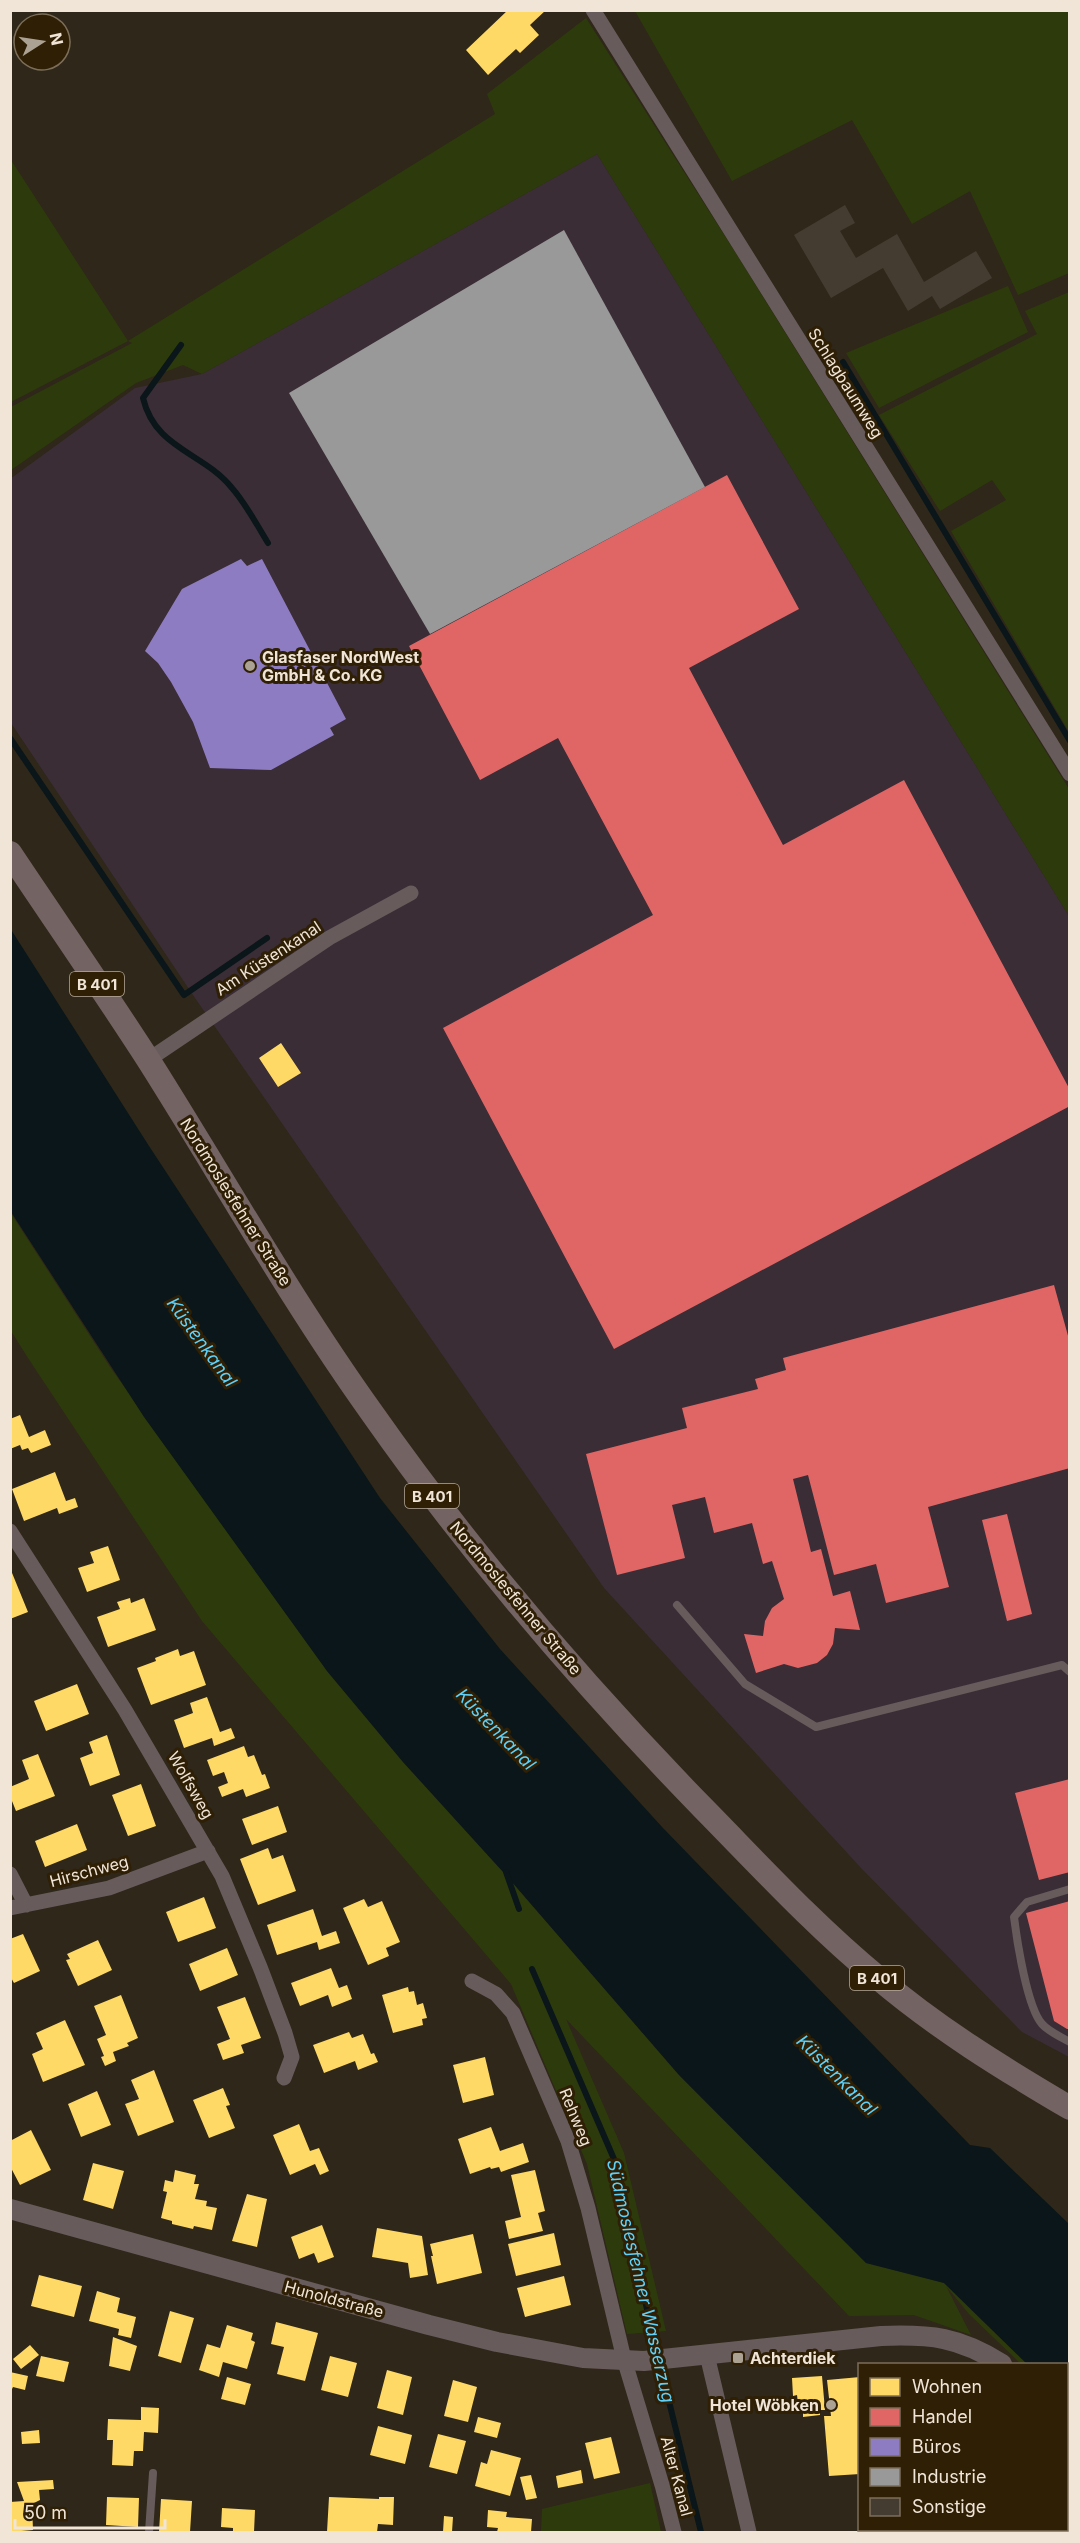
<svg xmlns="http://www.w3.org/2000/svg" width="1080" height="2543" font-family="Inter,sans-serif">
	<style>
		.commercial { fill: #3a2d36 }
		.green { fill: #2d3b0c }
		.water { fill: #0a1619 }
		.homes { fill: #ffd966 }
		.shops { fill: #e06666 }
		.offices { fill: #8e7cc3 }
		.industry { fill: #999 }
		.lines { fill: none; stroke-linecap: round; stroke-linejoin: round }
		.stream { stroke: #0a1619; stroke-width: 6 }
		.building { fill: #443c31 }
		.service { stroke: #685b5b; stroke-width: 8 }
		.minor { stroke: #685b5b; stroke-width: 15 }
		.tertiary { stroke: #685b5b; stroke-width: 20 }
		.primary { stroke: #736363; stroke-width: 24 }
		.poi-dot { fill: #aca294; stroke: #2e1f05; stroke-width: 2 }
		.labels { text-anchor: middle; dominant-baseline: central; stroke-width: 6; stroke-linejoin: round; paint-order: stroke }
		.shield { fill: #2e1f05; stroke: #b6aa98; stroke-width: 1.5 }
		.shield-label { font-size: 15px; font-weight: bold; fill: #f0e5d7 }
		.street-label { font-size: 16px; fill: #f0e5d7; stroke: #2e1f05 }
		.poi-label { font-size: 16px; font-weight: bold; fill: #f0e5d7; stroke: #2e1f05; text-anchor: start }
		.water-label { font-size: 18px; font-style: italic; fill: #5fd1f8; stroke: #2e1f05 }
	</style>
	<rect width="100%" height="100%" fill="#2f2719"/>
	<!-- commercial -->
	<path class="commercial" d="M597 154 1069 916V2057L1022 2032 861 1868 604 1588 195 998 11 723 10 479 135 388 202 374Z"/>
	<!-- green -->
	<path class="green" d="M635 11H1069V273L1018 295 970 191 912 224 852 120 732 181Z
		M586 18 735 252 1069 789V916L597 154 202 374 183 365 136 383 11 470V407L132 343 128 341 11 402V160L128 341 495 114 487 94Z
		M1008 286 1028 332 879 408 846 353Z
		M1069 292V732L951 531 1006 500 992 480 940 511 879 415 1037 334 1025 311Z
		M10 1212 110 1367 327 1671 403 1762 504 1873 679 2075 866 2263 944 2283 1027 2364H1021L969 2314 946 2286 971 2335 914 2315 849 2316 566 2019 624 2153 666 2331 627 2334 587 2164 511 1984 202 1621 28 1358 11 1331Z
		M650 2483 661 2532H541L542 2509Z"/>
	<!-- water -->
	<path class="water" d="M10 928 149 1146 380 1498 500 1649 663 1828 970 2145 990 2148 1069 2224V2407L1067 2404 1066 2364H1027L944 2283 866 2263 679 2075 504 1873 403 1762 327 1671 144 1417 11 1212Z"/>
	<!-- homes -->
	<path class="homes" d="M508 10H546L530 25 539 35 520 53 516 49 488 75 466 50Z
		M281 1043 301 1073 278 1087 259 1058Z
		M20 1415 29 1437 45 1430 51 1445 31 1453 28 1448 22 1450 20 1445 10 1449V1419Z
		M55 1472 66 1501 75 1498 78 1507 59 1514 57 1508 24 1521 12 1489Z
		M108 1546 120 1580 87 1592 78 1568 94 1563 90 1552Z
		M10 1568 28 1612 10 1619Z
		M130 1598 131 1603 144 1598 156 1630 108 1647 97 1617 120 1609 117 1602Z
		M178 1649 180 1656 194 1651 206 1685 151 1705 137 1668 156 1661 155 1658Z
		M77 1684 89 1714 46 1731 34 1701Z
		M207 1697 220 1732 231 1728 235 1738 214 1746 212 1738 184 1748 174 1720 193 1713 190 1703Z
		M107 1735 120 1775 90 1786 80 1758 93 1753 89 1742Z
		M244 1746 248 1757 254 1755 262 1775 265 1774 270 1788 246 1797 243 1789 222 1797 218 1787 228 1783 224 1772 213 1776 207 1760Z
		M38 1754 55 1796 16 1811 10 1796V1787L29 1779 22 1760Z
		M141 1784 156 1826 128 1836 112 1795Z
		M278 1806 287 1832 252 1845 242 1819Z
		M77 1824 87 1850 45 1867 35 1841Z
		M268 1848 272 1859 283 1855 296 1891 258 1905 240 1859Z
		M204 1897 216 1928 178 1942 166 1912Z
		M364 1899 368 1907 382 1901 400 1942 386 1948 389 1956 368 1965 343 1908Z
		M313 1909 322 1936 336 1931 340 1943 319 1950 317 1942 277 1955 267 1925Z
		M23 1934 40 1971 14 1983 10 1976V1939Z
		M98 1940 112 1970 78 1986 66 1960 70 1959 67 1954Z
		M227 1948 238 1975 200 1991 189 1964Z
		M331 1968 339 1988 347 1985 352 1999 332 2007 328 1995 300 2006 291 1983Z
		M408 1987 409 1992 414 1991 417 2005 423 2003 427 2018 422 2019 423 2025 393 2033 382 1995Z
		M121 1995 138 2038 127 2043 129 2046 113 2052 116 2061 105 2066 101 2057 104 2056 97 2039 106 2035 94 2006Z
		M245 1997 261 2038 241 2045 244 2053 223 2060 217 2044 230 2039 217 2007Z
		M65 2020 85 2065 43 2082 32 2054 43 2049 36 2033Z
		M349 2032 352 2038 363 2034 371 2054 374 2053 378 2062 358 2070 355 2061 324 2073 313 2045Z
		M485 2057 494 2095 463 2103 453 2065Z
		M154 2070 174 2122 138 2136 125 2104 139 2099 131 2080Z
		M223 2088 230 2105 226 2106 235 2128 209 2138 193 2100Z
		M97 2091 111 2125 81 2137 68 2104Z
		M299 2124 310 2151 319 2148 329 2171 320 2175 315 2164 290 2175 273 2135Z
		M491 2127 500 2151 523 2143 529 2162 501 2172 499 2167 491 2169 490 2167 470 2174 458 2139Z
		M31 2130 51 2170 20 2185 10 2166V2141Z
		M93 2163 124 2171 113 2209 83 2200Z
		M175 2170 196 2175 194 2184H199L195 2199 207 2201 206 2206 217 2208 212 2230 194 2226 193 2229 172 2224V2221L161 2218 167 2192 163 2191 165 2180 173 2182Z
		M535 2170 545 2211 538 2213 543 2231 509 2239 505 2221 521 2217 511 2175Z
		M247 2194 267 2199 257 2247 232 2241Z
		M322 2225 334 2257 318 2263 314 2253 299 2259 291 2237Z
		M377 2228 422 2236 428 2275 410 2278 408 2263 372 2257Z
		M554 2233 561 2265 516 2276 508 2244Z
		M473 2234 482 2273 437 2284 431 2256H433L430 2244Z
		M39 2275 82 2286 74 2317 31 2306Z
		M564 2276 571 2305 525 2317 517 2288Z
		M97 2291 120 2298 117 2312 136 2317 131 2338 118 2335 119 2329 89 2321Z
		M170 2311 194 2318 181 2363 158 2356Z
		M276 2322 318 2333 305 2381 277 2374 284 2347 271 2344Z
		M227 2325 253 2333 251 2340 255 2342 247 2369 223 2362 219 2377 199 2370 207 2344 220 2348Z
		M113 2337 137 2346 130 2371 109 2366Z
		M30 2345 39 2355 21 2369 13 2359Z
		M41 2356 69 2362 64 2382 36 2376Z
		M330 2356 357 2363 348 2397 321 2390Z
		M387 2370 412 2377 403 2415 377 2408Z
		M10 2372 28 2376 25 2390 13 2387 10 2393Z
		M822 2376 825 2410H820V2415L803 2417V2412H799L797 2395 793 2396 792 2378Z
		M227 2377 251 2384 245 2405 221 2399Z
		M860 2377V2474L829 2476 824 2416H831L827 2380Z
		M453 2380 477 2387 468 2422 444 2416Z
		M141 2407 159 2408 158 2433 144 2432 143 2451H134L133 2466 112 2465 113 2440H107L108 2419 141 2420Z
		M478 2417 501 2423 497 2438 474 2432Z
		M378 2426 412 2435 405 2464 370 2455Z
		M39 2430 40 2443 22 2444 21 2432Z
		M438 2434 466 2441 457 2474 429 2467Z
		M611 2437 620 2473 594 2479 585 2443Z
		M491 2450 521 2458 510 2496 475 2486 481 2462 487 2464Z
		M581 2470 583 2483 558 2488 556 2476Z
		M531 2475 537 2498 526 2500 520 2477Z
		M53 2480 54 2489 39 2490 40 2500 32 2504 33 2530 10 2532V2502L24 2501 17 2482Z
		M107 2497 139 2498 138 2527 106 2525Z
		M329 2497 379 2499V2497H394L393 2525 378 2524 377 2532H327Z
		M161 2499 192 2501 190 2532H159Z
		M222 2508 255 2510 254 2532H233V2528L221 2527Z
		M488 2510 507 2512 506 2517 532 2519 531 2532H497L498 2528 487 2527Z
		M444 2516 453 2517 452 2532H443Z
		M863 2530H890L891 2532H864Z"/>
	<!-- shops -->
	<path class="shops" d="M727 475 799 609 689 668 783 845 904 780 1070 1090V1106L614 1349 443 1028 653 915 558 738 480 780 409 646Z
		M1054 1285 1070 1343V1468L928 1507 949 1587 886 1603 876 1564 834 1575 808 1475 793 1479 811 1552 821 1549 833 1596 850 1591 860 1630 835 1628 833 1644 827 1655 817 1663 798 1668 784 1664 756 1673 744 1634 763 1636 765 1621 772 1608 784 1599 772 1561 763 1564 752 1523 714 1533 705 1497 672 1505 685 1558 617 1575 586 1454 687 1428 682 1408 758 1389 755 1379 786 1370 783 1358Z
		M1007 1514 1032 1614 1007 1621 982 1520Z
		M1070 1779V1872L1039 1880 1015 1793Z
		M1070 1901V2029H1067L1054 2021 1026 1913Z"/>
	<!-- offices -->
	<path class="offices" d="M241 559 247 566 262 559 346 719 330 728 334 735 271 770 210 768 193 722 171 682 158 663 145 651 182 589Z"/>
	<!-- industry -->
	<path class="industry" d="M564 230 705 487 430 634 289 393Z"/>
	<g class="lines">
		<!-- stream -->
		<path class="stream" d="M181 345 143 398C155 449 203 452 232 488 246 504 257 525 268 543
			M843 362 1070 741
			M10 738 184 995 267 938
			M506 1872 519 1909
			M532 1969 614 2159 652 2332 701 2532"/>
	</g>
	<!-- building -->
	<path class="building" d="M845 205 855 223 840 231 856 258 897 234 924 282 976 251 992 278 940 309 932 296 908 311 883 268 831 298 794 235Z"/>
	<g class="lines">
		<!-- service -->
		<path class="service" d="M677 1605 745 1684 816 1727 1062 1665 1070 1672
			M1070 1889 1027 1902 1014 1917C1017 1941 1027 2007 1042 2024 1049 2032 1061 2037 1070 2042
			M149 2532 153 2473"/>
		<!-- minor -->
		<path class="minor" d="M593 10 1070 774
			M148 1060 329 938 411 893
			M10 1531 125 1710 222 1876 260 1967 285 2033 292 2057 284 2078
			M10 1874 26 1905
			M10 1908 109 1888 208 1851
			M472 1981 496 1994 513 2013 568 2141 588 2208 624 2359 662 2485 674 2532
			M707 2355 749 2532"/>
		<!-- tertiary -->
		<path class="tertiary" d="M10 2209 429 2325 497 2342 583 2358 644 2361 881 2336C931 2334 959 2337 1002 2364
			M1066 2420 1070 2424"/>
		<!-- primary -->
		<path class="primary" d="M10 853C56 922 104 991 149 1061 223 1178 291 1300 372 1413 471 1554 583 1685 704 1809 760 1866 815 1926 877 1977 937 2028 1002 2068 1070 2108"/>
	</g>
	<!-- markers -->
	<g class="poi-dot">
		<circle cx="250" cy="666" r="6"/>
		<rect x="732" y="2352" width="12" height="12" rx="3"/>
		<circle cx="831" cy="2405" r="6"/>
	</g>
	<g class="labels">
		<!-- shield labels -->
		<g class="shield">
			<rect x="70" y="972" width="54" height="24" rx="4.5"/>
			<rect x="405" y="1484" width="54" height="24" rx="4.5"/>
			<rect x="850" y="1966" width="54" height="24" rx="4.5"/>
		</g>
		<g class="shield-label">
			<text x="97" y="984">B 401</text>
			<text x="432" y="1496">B 401</text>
			<text x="877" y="1978">B 401</text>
		</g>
		<!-- street labels -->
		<g class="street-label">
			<text transform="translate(846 383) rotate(58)">Schlagbaumweg</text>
			<text transform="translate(268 958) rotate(-33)">Am Küstenkanal</text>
			<text transform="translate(236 1202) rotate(58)">Nordmoslesfehner Straße</text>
			<text transform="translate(516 1598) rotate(50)">Nordmoslesfehner Straße</text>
			<text transform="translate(191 1785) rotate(60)">Wolfsweg</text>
			<text transform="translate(89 1871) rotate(-15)">Hirschweg</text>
			<text transform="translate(576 2117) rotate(68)">Rehweg</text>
			<text transform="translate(334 2299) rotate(15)">Hunoldstraße</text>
			<text transform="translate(677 2476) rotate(75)">Alter Kanal</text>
		</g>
		<!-- poi labels -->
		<g class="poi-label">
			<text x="262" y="657">Glasfaser NordWest<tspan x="262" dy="18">GmbH &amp; Co. KG</tspan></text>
			<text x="750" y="2358">Achterdiek</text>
			<text x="819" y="2405" text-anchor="end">Hotel Wöbken</text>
		</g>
		<!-- water labels -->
		<g class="water-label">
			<text transform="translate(202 1342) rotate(54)">Küstenkanal</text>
			<text transform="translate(496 1729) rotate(46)">Küstenkanal</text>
			<text transform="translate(837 2075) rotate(45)">Küstenkanal</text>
			<text transform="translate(641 2281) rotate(77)">Südmoslesfehner Wasserzug</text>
		</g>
	</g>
	<!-- border -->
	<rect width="1080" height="2543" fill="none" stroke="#f0e5d7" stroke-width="24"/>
	<!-- legend -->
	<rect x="858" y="2363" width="210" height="168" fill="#2e1f05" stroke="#7c6e59" stroke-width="1.5"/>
	<rect x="870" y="2378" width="30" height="18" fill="#ffd966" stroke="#7c6e59" stroke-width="1.5"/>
	<text x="912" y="2393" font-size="18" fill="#f0e5d7">Wohnen</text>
	<rect x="870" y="2408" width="30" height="18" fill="#e06666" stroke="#7c6e59" stroke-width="1.5"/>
	<text x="912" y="2423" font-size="18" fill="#f0e5d7">Handel</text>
	<rect x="870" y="2438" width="30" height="18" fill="#8e7cc3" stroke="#7c6e59" stroke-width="1.5"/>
	<text x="912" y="2453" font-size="18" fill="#f0e5d7">Büros</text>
	<rect x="870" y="2468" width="30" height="18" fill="#999999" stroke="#7c6e59" stroke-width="1.5"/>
	<text x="912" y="2483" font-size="18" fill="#f0e5d7">Industrie</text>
	<rect x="870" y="2498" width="30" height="18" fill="#443c31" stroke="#7c6e59" stroke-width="1.5"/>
	<text x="912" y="2513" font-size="18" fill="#f0e5d7">Sonstige</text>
	<!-- north arrow -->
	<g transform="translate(42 42) rotate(78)"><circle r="28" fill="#2e1f05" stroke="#7c6e59" stroke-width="1.5"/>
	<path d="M0-4.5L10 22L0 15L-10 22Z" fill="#aca294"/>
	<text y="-9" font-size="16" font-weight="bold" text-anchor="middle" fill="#f0e5d7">N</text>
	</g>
	<!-- scale -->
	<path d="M15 2519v9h150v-9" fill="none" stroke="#f0e5d7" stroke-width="3"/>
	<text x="24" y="2519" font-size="18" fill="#f0e5d7" stroke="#2e1f05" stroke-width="4.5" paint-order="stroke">50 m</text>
</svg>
